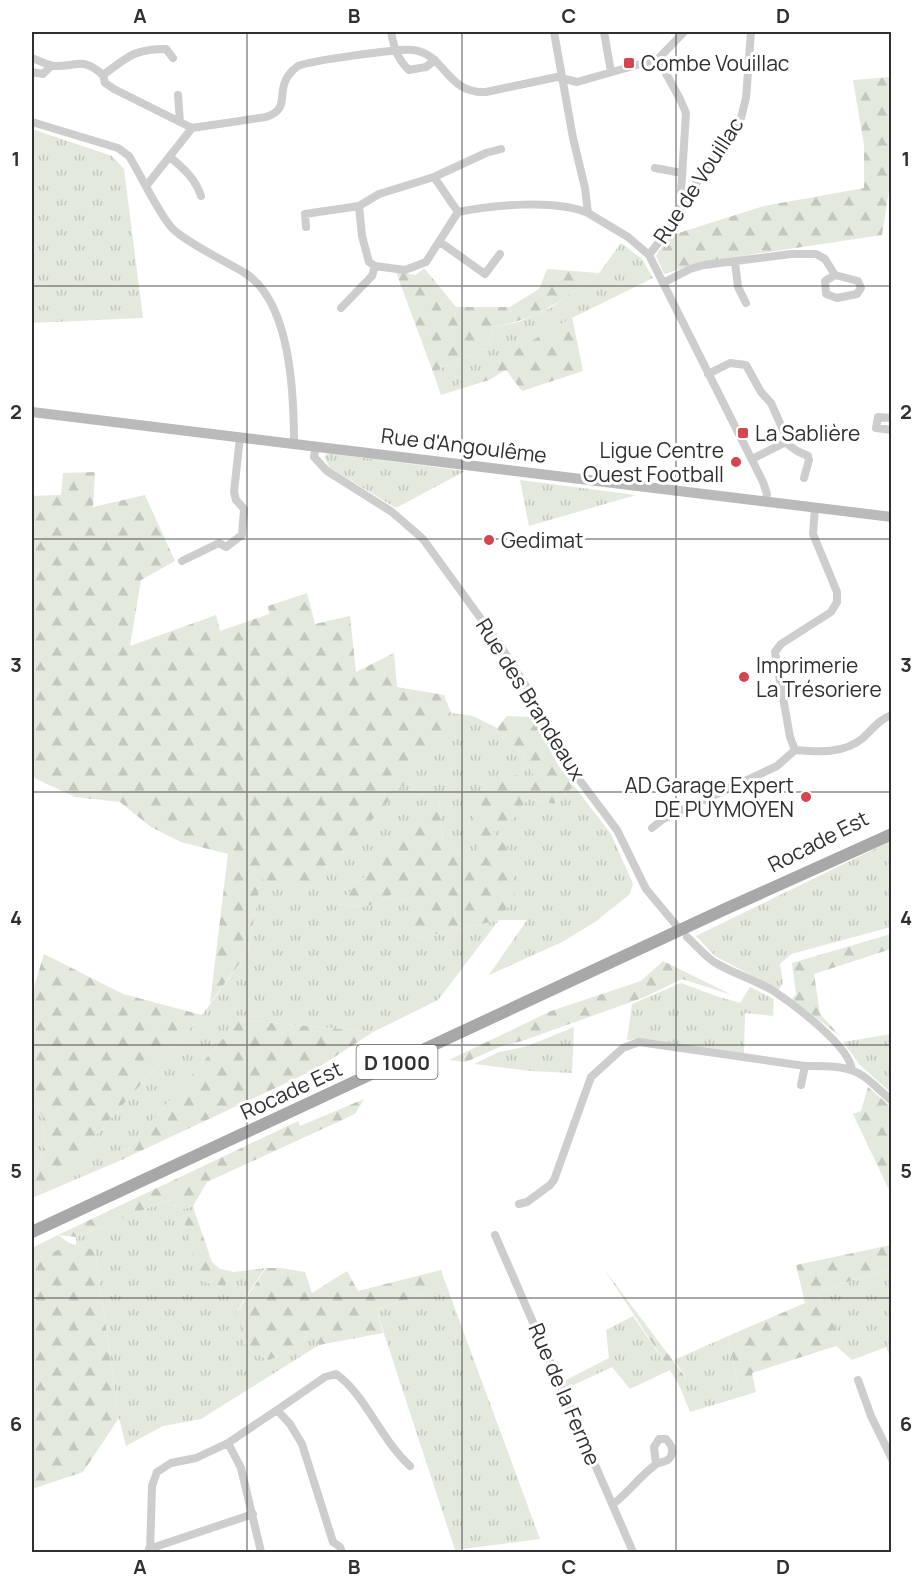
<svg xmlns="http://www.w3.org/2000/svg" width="923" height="1584" font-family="Manrope,sans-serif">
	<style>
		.grass { fill: url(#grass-tufts) }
		.forest { fill: url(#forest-firs) }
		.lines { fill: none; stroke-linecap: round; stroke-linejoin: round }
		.street { stroke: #cdcdcd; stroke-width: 8 }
		.secondary { stroke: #bababa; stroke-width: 10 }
		.primary { stroke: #a8a8a8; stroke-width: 12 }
		.grid { fill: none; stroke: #303030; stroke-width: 1.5; stroke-opacity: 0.55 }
		.poi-dot { fill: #d4454f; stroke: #fff; stroke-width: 2 }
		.labels { text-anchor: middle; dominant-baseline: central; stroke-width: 6; stroke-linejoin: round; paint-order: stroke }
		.shield { fill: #fff; stroke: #6e6e6e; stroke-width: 1.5 }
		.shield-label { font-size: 20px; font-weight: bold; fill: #303030 }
		.poi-label { font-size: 21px; fill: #303030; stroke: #fff; text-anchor: start }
		.street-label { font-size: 21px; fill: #303030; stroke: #fff }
		.neatline { fill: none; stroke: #303030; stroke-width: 2 }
		.grid-label { font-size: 20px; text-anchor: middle; font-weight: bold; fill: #303030 }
	</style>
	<defs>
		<pattern id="grass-tufts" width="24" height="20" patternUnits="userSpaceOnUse" patternTransform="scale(1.5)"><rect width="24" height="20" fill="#e3e9dd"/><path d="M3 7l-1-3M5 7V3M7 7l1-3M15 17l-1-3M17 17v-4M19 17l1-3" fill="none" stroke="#c3c8be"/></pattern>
		<pattern id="forest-firs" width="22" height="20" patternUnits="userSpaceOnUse" patternTransform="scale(1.5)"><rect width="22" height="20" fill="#e3e9dd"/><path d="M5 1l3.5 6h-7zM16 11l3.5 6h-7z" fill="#c3c8be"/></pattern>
	</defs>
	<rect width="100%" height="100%" fill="#fff"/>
	<!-- grass -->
	<path class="grass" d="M32 129 112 156 124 169 143 318 32 323Z
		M621 243 642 259 653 278 572 318 441 395 433 372 487 347 493 327 519 322 552 307 599 273Z
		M327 453 465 471 396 508 330 468 324 457Z
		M520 480 636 495 529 526Z
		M451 713 473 716 497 728 500 735 523 754 536 780 497 792 478 853 467 860 443 843 439 800 338 904C362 909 372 908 392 894L411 903 414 939 499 920 515 896 493 831 517 816 528 798 554 804 574 786 611 834 633 884 630 894 595 922 562 942 489 975 527 920H499L438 1000 373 1032 239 1020 117 1162 32 1198V1186L45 1193 202 1015 248 952 261 878 307 892 436 747Z
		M891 841V927L791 954 780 964 783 982 779 990 715 956 696 936Z
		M681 983 716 996 740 1003 750 987 774 999 773 1016 745 1013 744 1054 643 1039 627 1040 632 1004Z
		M574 1027 572 1073 531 1071 474 1064 499 1052 528 1046Z
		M891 1034H892L891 1093 860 1065 843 1042Z
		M32 1101 44 1118 43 1152 32 1176Z
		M168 1200 183 1209 193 1206 195 1213 183 1216 225 1286 234 1272 265 1268 237 1311 246 1349 269 1360 293 1351 313 1328 319 1345 201 1419 163 1426 126 1446 119 1418 95 1250 76 1245V1237Z
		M58 1235 69 1243 37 1262 32 1268V1248Z
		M891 1268V1359L886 1347 852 1360 816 1292Z
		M447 1287 540 1539 455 1550 376 1309Z
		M633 1316 670 1370 630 1389 612 1367 567 1388 564 1381 609 1358 606 1330Z
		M728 1336 740 1397 690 1412 682 1392 686 1377 674 1360Z"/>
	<!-- forest -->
	<path class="forest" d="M891 77V178L882 235 728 258 699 263 664 274 656 256 669 236 764 206 864 188V145L853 80Z
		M424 268 456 307H510L539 289 547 269 599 273C562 300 540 319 493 327L487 347 433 372 396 272 416 275Z
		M572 317 583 371 522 391 506 370 489 380 441 395Z
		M95 472 93 507 145 495 175 561 141 580 130 646 216 615 220 631 269 614 268 606 307 593 315 624 350 616 356 672 394 653 397 687 444 695 451 713 437 747 307 892 261 879 248 952 210 1003 228 854 181 842 151 827 120 802 75 797 32 777V496L61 495 63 473Z
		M507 716 532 717 558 765 574 786 554 804 528 798 517 816 493 831 509 850 515 896 499 920 414 939 403 928 411 903 392 894C371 908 363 909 338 904L439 799 443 843 467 859 478 853 472 794 497 792 496 777 502 772 536 780 523 754 500 735 497 728Z
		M891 934V949L814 974 820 1014 841 1037 792 999 796 994 792 963Z
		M44 954 123 994 202 1015 45 1193 32 1186V1176L43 1152 44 1118 32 1101V993Z
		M663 961 732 995 682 979 645 997 522 1041 502 1046 466 1062 449 1060 551 1011 641 981Z
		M239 1020 373 1032 316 1069 117 1162Z
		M868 1087 891 1107V1194L853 1114 861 1111Z
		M364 1099 355 1114 207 1182 193 1206 183 1209 168 1200 76 1237 58 1235 298 1121 300 1126Z
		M195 1213 212 1262 220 1269 234 1272 225 1286 206 1283 198 1274 183 1216Z
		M69 1243 95 1250 119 1418 83 1472 32 1489V1268L37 1262Z
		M891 1245V1268L816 1292 852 1360 836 1346 752 1373 756 1392 740 1397 728 1336 805 1303 796 1265Z
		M266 1268H281L305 1272 312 1293 347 1271 358 1291 441 1270 447 1287 376 1309 383 1333 319 1345 312 1329 293 1351 269 1360 246 1349 237 1312Z
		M604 1269 686 1378 682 1392 677 1381Z"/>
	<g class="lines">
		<!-- street -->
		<path class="street" d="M391 32C394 47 397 59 409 70L426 67 435 60
			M554 32 573 138 585 188 588 213 628 237 649 255 763 482 767 494 765 501
			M604 32 611 72
			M32 58C38 60 47 65 54 66 77 67 82 56 103 75L105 83 114 89 192 128
			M658 59 684 32
			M32 72 43 74 51 66
			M103 75C128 57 133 49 166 49L173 58
			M178 95 180 122
			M32 122 118 148 129 156C142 177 156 209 171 227 183 241 227 262 245 273 291 302 294 395 294 444
			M170 157C184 169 195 178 201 196
			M655 168 682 173
			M434 177 458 212C493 205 556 199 588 213
			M147 185 192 128 266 117C291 109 276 93 288 76 290 73 295 68 298 66 309 61 400 48 413 50 446 54 446 94 486 92L557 77 577 82 658 59 680 99 686 113 681 192 686 198
			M359 206 362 236 369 262 375 266 405 270 426 262 458 212
			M306 227 305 214 359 206 379 194 434 177 486 153 501 149
			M440 242 485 274 500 254
			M649 255 668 230 686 198 741 118 746 98 751 32
			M735 262 738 287 746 303
			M663 283 690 269 704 265 791 254H816L825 259 835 275 858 281 861 288 857 294 837 298 826 294 825 281 835 275
			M341 308 372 276 375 266
			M708 374 730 363 746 365 761 392 771 403 788 441 752 459
			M892 418 878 417 876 428 892 430
			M786 443 797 451 808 456 809 460 804 478
			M316 446 314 457 327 471 392 512 423 539 500 645 527 688 560 754 617 830 646 889 676 925
			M182 561 219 543 226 547 242 535 244 509 236 500 234 492 240 437
			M795 750 790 737 775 652 781 644 831 612 837 602V592L813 534 815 508
			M652 828 663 819 777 766 795 750C818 752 844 754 863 738 873 729 879 719 892 715
			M687 937C696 945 704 955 714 962 732 973 753 979 772 990 792 1003 850 1046 852 1070
			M801 1085 805 1066
			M519 1204 527 1202 550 1185 554 1180 591 1077 623 1048 639 1042 805 1066C822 1066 843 1065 858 1073 870 1079 881 1092 892 1101
			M495 1235 633 1552
			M858 1380 871 1416 892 1459
			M277 1410 325 1377 336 1374C365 1394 381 1440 410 1466
			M613 1504C628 1493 639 1477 655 1465 660 1461 668 1463 671 1456 674 1450 670 1443 666 1439H659L654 1447 656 1464
			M149 1549 253 1514
			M150 1552 152 1486 157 1472 171 1463 196 1458 228 1443
			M261 1552 241 1468 228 1443 277 1410 290 1424 302 1444 333 1542 340 1547 342 1552"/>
		<!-- secondary -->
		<path class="secondary" d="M32 412 892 517"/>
		<!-- primary -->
		<path class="primary" d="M32 1232 723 910 892 834"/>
	</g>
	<!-- grid -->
	<path class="grid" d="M247 32V1552M462 32V1552M676 32V1552M32 286H892M32 539H892M32 792H892M32 1045H892M32 1298H892"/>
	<!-- markers -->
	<g class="poi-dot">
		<rect x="623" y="57" width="12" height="12" rx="3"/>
		<rect x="737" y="427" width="12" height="12" rx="3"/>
		<circle cx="736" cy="462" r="6"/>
		<circle cx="489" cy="540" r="6"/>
		<circle cx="744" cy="677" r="6"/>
		<circle cx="806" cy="797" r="6"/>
	</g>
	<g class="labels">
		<!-- shield labels -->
		<rect class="shield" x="356.5" y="1045" width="81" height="34" rx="4.5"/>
		<g class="shield-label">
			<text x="397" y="1062">D 1000</text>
		</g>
		<!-- poi labels -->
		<g class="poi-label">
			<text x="641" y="63">Combe Vouillac</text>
			<text x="755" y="433">La Sablière</text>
			<text x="724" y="450" text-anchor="end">Ligue Centre<tspan x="724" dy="24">Ouest Football</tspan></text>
			<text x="501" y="540">Gedimat</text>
			<text x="756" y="665">Imprimerie<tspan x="756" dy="24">La Trésoriere</tspan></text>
			<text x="794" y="785" text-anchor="end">AD Garage Expert<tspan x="794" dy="24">DE PUYMOYEN</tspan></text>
		</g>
		<!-- street labels -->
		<g class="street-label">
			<text transform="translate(698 180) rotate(-57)">Rue de Vouillac</text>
			<text transform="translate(464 445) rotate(7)">Rue d'Angoulême</text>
			<text transform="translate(531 699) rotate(58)">Rue des Brandeaux</text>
			<text transform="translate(818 841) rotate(-27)">Rocade Est</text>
			<text transform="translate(291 1090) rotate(-25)">Rocade Est</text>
			<text transform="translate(565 1394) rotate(67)">Rue de la Ferme</text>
		</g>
	</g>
	<!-- border -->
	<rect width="923" height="1584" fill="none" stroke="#ffffff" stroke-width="66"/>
	<rect x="33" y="33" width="857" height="1518" class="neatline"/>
	<g class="grid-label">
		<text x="140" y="23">A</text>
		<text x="354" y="23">B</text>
		<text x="569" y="23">C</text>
		<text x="783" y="23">D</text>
		<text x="16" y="166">1</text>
		<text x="906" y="166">1</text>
		<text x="16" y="419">2</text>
		<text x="906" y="419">2</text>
		<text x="16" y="672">3</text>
		<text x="906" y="672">3</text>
		<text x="16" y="925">4</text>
		<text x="906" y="925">4</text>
		<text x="16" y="1178">5</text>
		<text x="906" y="1178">5</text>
		<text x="16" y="1431">6</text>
		<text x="906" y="1431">6</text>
		<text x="140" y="1574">A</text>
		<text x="354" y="1574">B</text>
		<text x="569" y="1574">C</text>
		<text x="783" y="1574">D</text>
	</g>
</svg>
